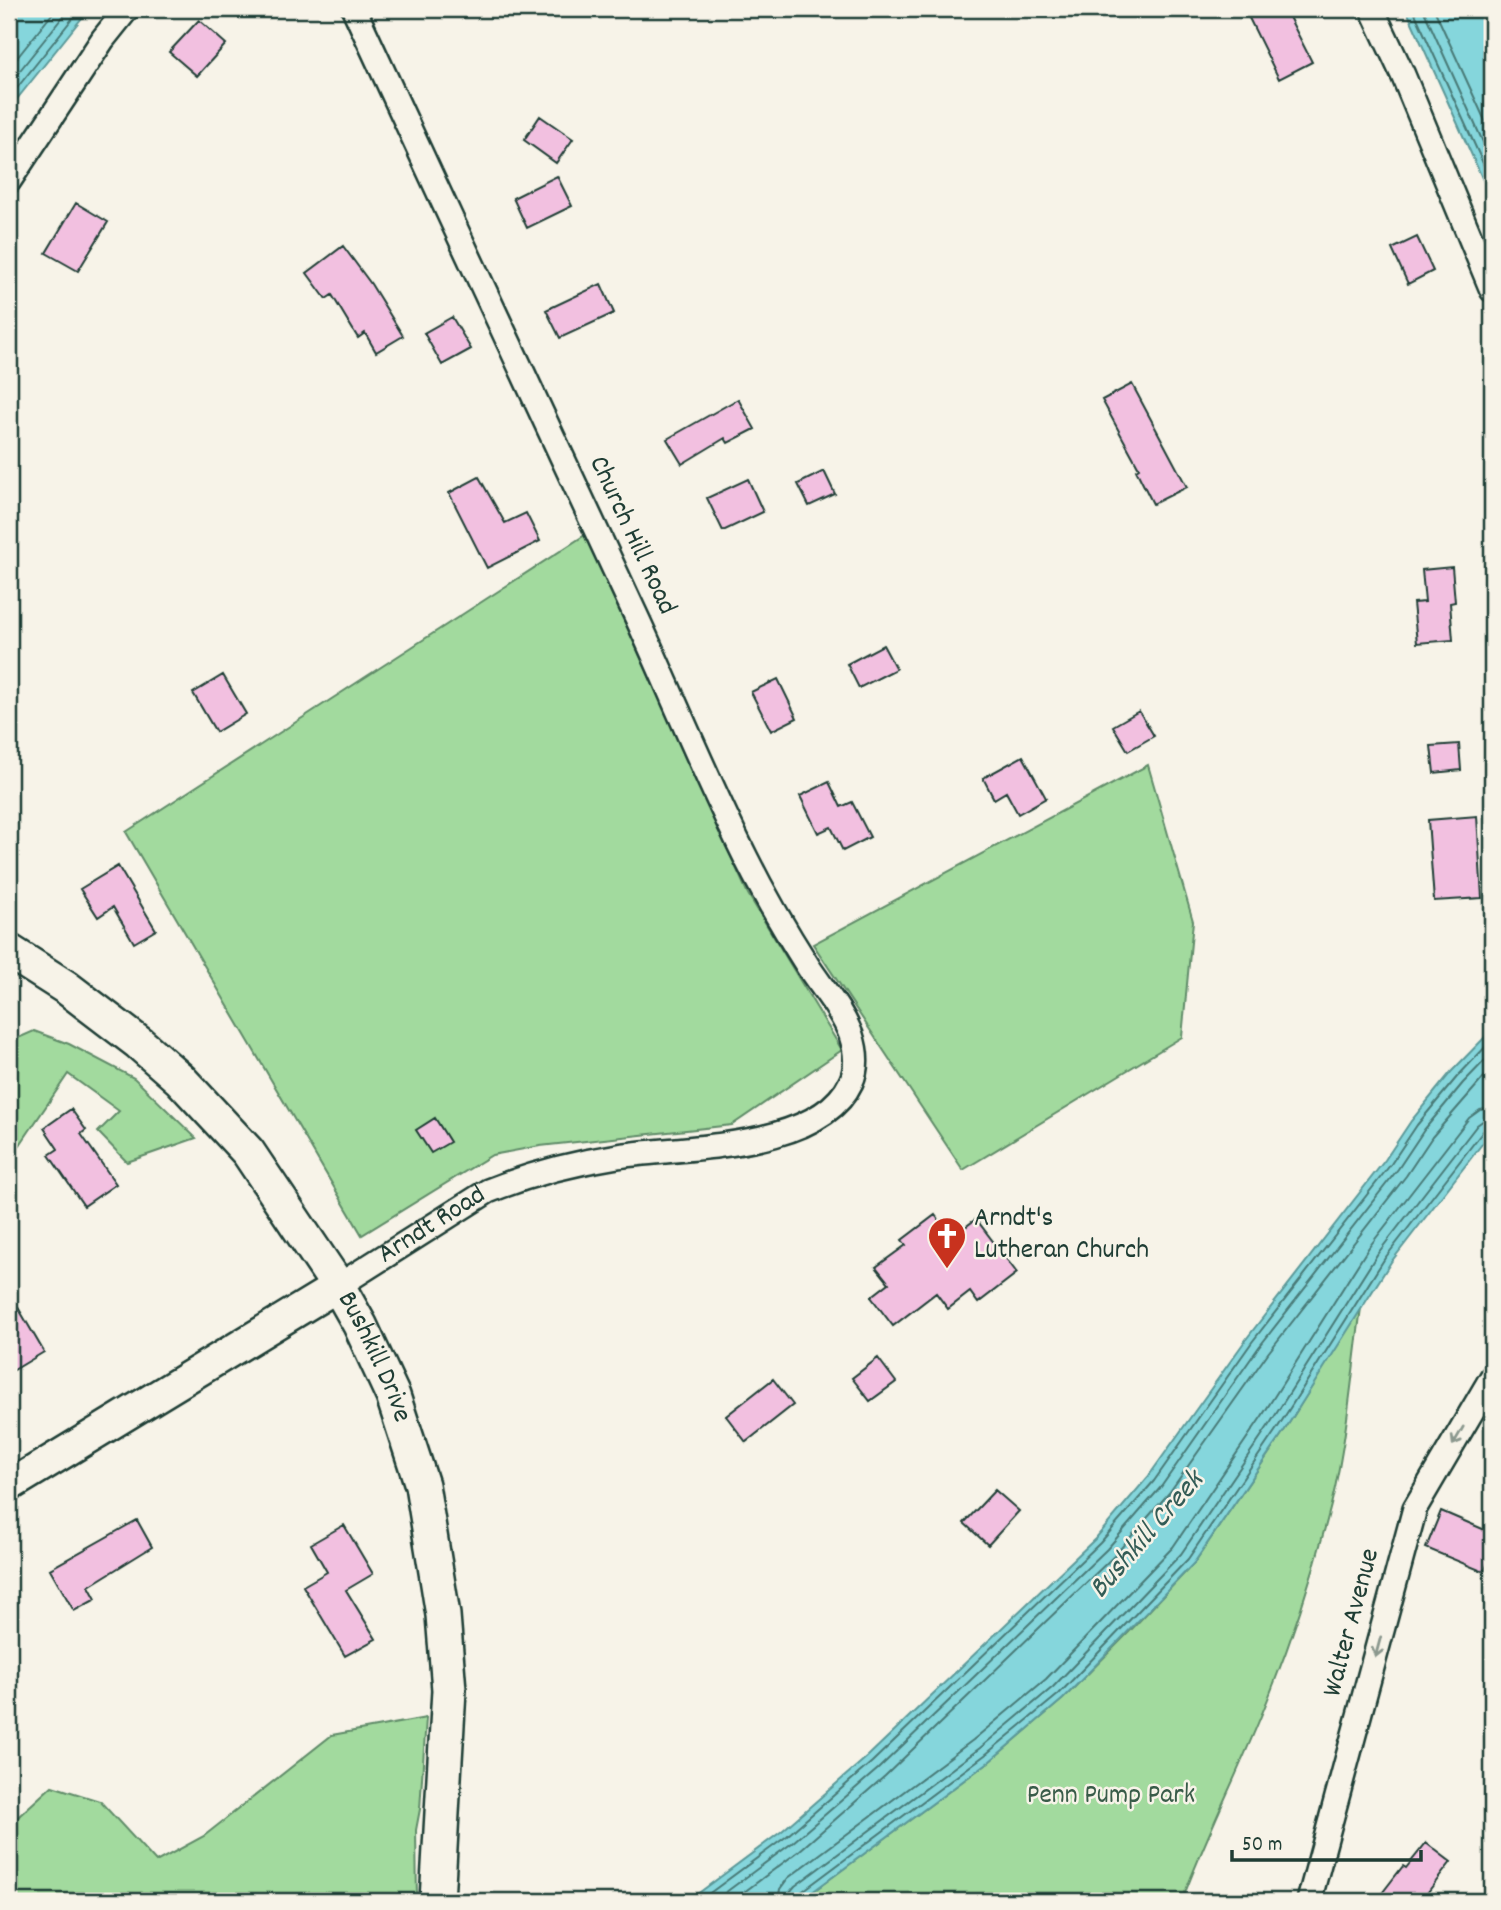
<svg xmlns="http://www.w3.org/2000/svg" width="1501" height="1910" font-family="Dekko,sans-serif">
	<style>
		.green { fill: #a2da9e; stroke: #608c69; stroke-width: 2 }
		.water { fill: #85d6dc; stroke: #5c9999; stroke-width: 2 }
		.lines { fill: none; stroke-linecap: round; stroke-linejoin: round }
		.shore { stroke: #487a77; stroke-width: 2 }
		.building { fill: #f2c0e0; stroke: #1f3d34; stroke-width: 2 }
		.minor-casing { stroke: #1f3d34; stroke-width: 28 }
		.tertiary-casing { stroke: #1f3d34; stroke-width: 35 }
		.secondary-casing { stroke: #1f3d34; stroke-width: 38 }
		.minor { stroke: #f7f3e8; stroke-width: 23 }
		.tertiary { stroke: #f7f3e8; stroke-width: 30 }
		.secondary { stroke: #f7f3e8; stroke-width: 33 }
		.oneway { stroke: #8b988e }
		.labels { text-anchor: middle; dominant-baseline: central; stroke-width: 5; stroke-linejoin: round; paint-order: stroke }
		.street-label { font-size: 28px; fill: #1f3d34; stroke: #f7f3e8 }
		.poi-label { font-size: 28px; fill: #1f3d34; stroke: #f7f3e8; text-anchor: start }
		.park-label { font-size: 28px; fill: #395c49; stroke: #f7f3e8 }
		.water-label { font-size: 30px; font-style: italic; fill: #335c56; stroke: #f7f3e8 }
	</style>
	<rect width="100%" height="100%" fill="#f7f3e8"/>
	<filter id="ink" filterUnits="userSpaceOnUse"><feTurbulence type="fractalNoise" baseFrequency=".0143" numOctaves="2"/><feDisplacementMap in="SourceGraphic" scale="14" xChannelSelector="R" yChannelSelector="G"/><feConvolveMatrix kernelMatrix="1 2 1 2 8 2 1 2 1" color-interpolation-filters="sRGB"/></filter>
	<g filter="url(#ink)">
		<!-- green -->
		<path class="green" d="M585 535 748 894 842 1050 732 1125 540 1146 492 1155 362 1235 126 832Z
			M1148 765 1193 921 1182 1037 963 1170 813 944Z
			M34 1031 69 1044 134 1078 196 1138 127 1162 98 1132 119 1111 68 1074 9 1161V1042Z
			M1361 1308C1351 1380 1346 1454 1326 1524 1311 1580 1293 1636 1271 1691 1244 1762 1208 1830 1182 1901H800L990 1761 1063 1699 1129 1632 1194 1563 1284 1431Z
			M426 1718 420 1809 416 1830 417 1901H9V1825L52 1786 100 1801 156 1862 204 1836 332 1735Z"/>
		<!-- water -->
		<path class="water" d="M9 9H89L9 109Z
			M1406 9H1492V200Z
			M1492 1030V1131L1391 1262 1284 1431 1194 1563 1063 1699 990 1761 800 1901H688L782 1831 867 1757 1095 1539 1148 1477 1247 1338 1385 1160 1411 1121 1451 1072Z"/>
		<g class="lines">
			<!-- shore -->
			<path class="shore" d="M1413 9 1492 183
				M1423 9 1492 162
				M1434 9 1492 136
				M9 68 56 9
				M9 84 69 9
				M9 98 80 9
				M699 1901 787 1836 872 1762 1100 1543 1154 1481 1252 1342 1391 1164 1417 1125 1457 1077 1492 1040
				M714 1901 792 1843 878 1769 1107 1549 1161 1487 1259 1347 1398 1169 1424 1130 1463 1083 1492 1053
				M732 1901 799 1851 885 1776 1114 1556 1169 1493 1268 1353 1406 1176 1432 1137 1492 1068
				M778 1901 780 1889 788 1878 973 1740 1046 1679 1173 1547 1262 1416 1369 1247 1469 1118 1480 1110 1492 1108
				M788 1901 789 1893 795 1886 980 1748 1053 1687 1181 1554 1271 1422 1378 1253 1477 1125 1484 1120 1492 1118
				M797 1901 800 1893 985 1755 1059 1694 1188 1559 1278 1427 1385 1258 1484 1130 1492 1127"/>
		</g>
		<!-- building -->
		<path class="building" d="M1262 9H1285L1312 62 1279 79 1248 16Z
			M199 20 226 44 197 76 169 52Z
			M540 116 573 139 556 163 524 140Z
			M557 176 572 206 527 228 513 198Z
			M76 203 108 222 78 271 46 253Z
			M1417 237 1433 271 1408 284 1392 249Z
			M343 246 371 284 403 336 376 352 365 333 358 338 332 295 326 299 307 273Z
			M601 284 614 313 560 338 546 310Z
			M452 317 471 349 442 365 424 333Z
			M1132 384 1187 487 1153 504 1136 470 1139 468 1102 400Z
			M738 399 755 429 728 443 725 438 682 464 667 439Z
			M824 471 835 494 809 506 798 484Z
			M479 477 505 523 526 513 540 541 487 568 449 493Z
			M748 479 763 512 723 531 707 498Z
			M1452 567 1455 602 1450 603 1453 640 1417 643 1413 603 1425 602 1422 570Z
			M883 645 896 669 859 688 847 664Z
			M223 675 246 714 216 732 193 693Z
			M778 679 797 718 771 731 751 692Z
			M1139 711 1154 736 1128 751 1113 726Z
			M1459 744 1461 770 1434 773 1431 746Z
			M1023 756 1046 798 1018 814 1006 792 994 799 983 778Z
			M829 782 841 807 852 802 870 837 843 851 831 827 818 833 800 796Z
			M1477 816 1482 898 1434 901 1428 820Z
			M118 866 156 930 134 943 113 907 98 917 80 889Z
			M71 1109 86 1130 81 1134 116 1184 84 1206 49 1155 58 1149 44 1128Z
			M435 1118 450 1142 431 1153 416 1130Z
			M935 1215 952 1237 976 1219 1017 1273 978 1303 970 1292 948 1309 936 1293 893 1326 871 1297 889 1283 876 1267 906 1245 902 1240Z
			M9 1292 44 1352 9 1373Z
			M878 1358 896 1382 870 1401 852 1378Z
			M773 1379 793 1405 746 1442 726 1416Z
			M995 1490 1019 1511 988 1545 964 1523Z
			M1441 1511 1492 1533V1553L1484 1572 1426 1548Z
			M137 1520 152 1547 89 1586 96 1599 74 1611 50 1569Z
			M344 1525 373 1574 346 1590 376 1639 345 1656 303 1586 327 1572 311 1544Z
			M1426 1843 1451 1862 1421 1901H1376L1403 1866 1406 1868Z"/>
		<g class="lines">
			<defs>
				<g id="minor">
					<path d="M1372 9 1403 75 1492 290"/>
					<path d="M9 181 103 39 127 9"/>
					<path id="s1" d="M338 1286 488 1191C531 1174 573 1163 618 1156 683 1146 819 1151 851 1082 858 1067 856 1050 851 1035 842 1011 823 989 809 968 786 932 765 896 746 858 707 780 674 699 638 620 543 416 448 213 354 9"/>
					<path d="M1309 1901 1415 1508 1492 1377"/>
				</g>
				<path id="tertiary" d="M9 1486 338 1286"/>
				<g id="secondary">
					<path id="s2" d="M9 951 67 988 139 1043 180 1079 248 1152 338 1286 360 1325 393 1396 422 1485 443 1615 449 1690 437 1901"/>
				</g>
			</defs>
			<!-- minor casing -->
			<use href="#minor" class="minor-casing"/>
			<!-- tertiary casing -->
			<use href="#tertiary" class="tertiary-casing"/>
			<!-- secondary casing -->
			<use href="#secondary" class="secondary-casing"/>
			<!-- minor -->
			<use href="#minor" class="minor"/>
			<!-- tertiary -->
			<use href="#tertiary" class="tertiary"/>
			<!-- secondary -->
			<use href="#secondary" class="secondary"/>
		</g>
		<!-- one-way arrows -->
		<defs><path id="oneway-shaft" d="M-6 0H5M1.5-3L5.5 0L1.5 3" fill="none" stroke-width="1.6" stroke-linecap="round" stroke-linejoin="round" transform="scale(1.75)"/></defs>
		<g class="oneway">
			<use href="#oneway-shaft" transform="translate(1458 1436) rotate(120)"/>
			<use href="#oneway-shaft" transform="translate(1378 1647) rotate(105)"/>
		</g>
	</g>
	<!-- icons -->
	<defs>
		<symbol id="church-pin" viewBox="-11 -11 22 30"><path d="M0 17L-7.5 6A9.5 9.5 0 1 1 7.5 6Z" fill="#c8321e" stroke="#f7f3e8"/><path d="M-1.2-6h2.4v3.5h3.3v2.4h-3.3V6h-2.4V-.1h-3.3v-2.4h3.3Z" fill="#fff"/></symbol>
	</defs>
	<g fill-rule="evenodd">
		<use href="#church-pin" x="925" y="1214" width="44" height="60"/>
	</g>
	<g class="labels">
		<!-- street labels -->
		<g class="street-label">
			<text transform="translate(631 536) rotate(65)">Church Hill Road</text>
			<text stroke="none"><textPath href="#s1" startOffset="112">Arndt Road</textPath></text>
			<text stroke="none"><textPath href="#s2" startOffset="555">Bushkill Drive</textPath></text>
			<text transform="translate(1353 1623) rotate(-75)">Walter Avenue</text>
		</g>
		<!-- poi labels -->
		<g class="poi-label">
			<text x="974" y="1220">Arndt's<tspan x="974" dy="32">Lutheran Church</tspan></text>
		</g>
		<!-- park labels -->
		<g class="park-label">
			<text x="1111" y="1797">Penn Pump Park</text>
		</g>
		<!-- water labels -->
		<g class="water-label">
			<text transform="translate(1148 1536) rotate(-49)">Bushkill Creek</text>
		</g>
	</g>
	<!-- margin -->
	<rect width="1501" height="1910" fill="none" stroke="#f7f3e8" stroke-width="35"/>
	<rect x="18" y="18" width="1466" height="1875" fill="none" stroke="#1f3d34" stroke-width="2.5" filter="url(#ink)"/>
	<!-- scale -->
	<path d="M1232 1850v10h189v-10" fill="none" stroke="#1f3d34" stroke-width="3.5"/>
	<text x="1242" y="1850" font-size="21" fill="#1f3d34" stroke="#f7f3e8" stroke-width="5" paint-order="stroke">50 m</text>
</svg>
